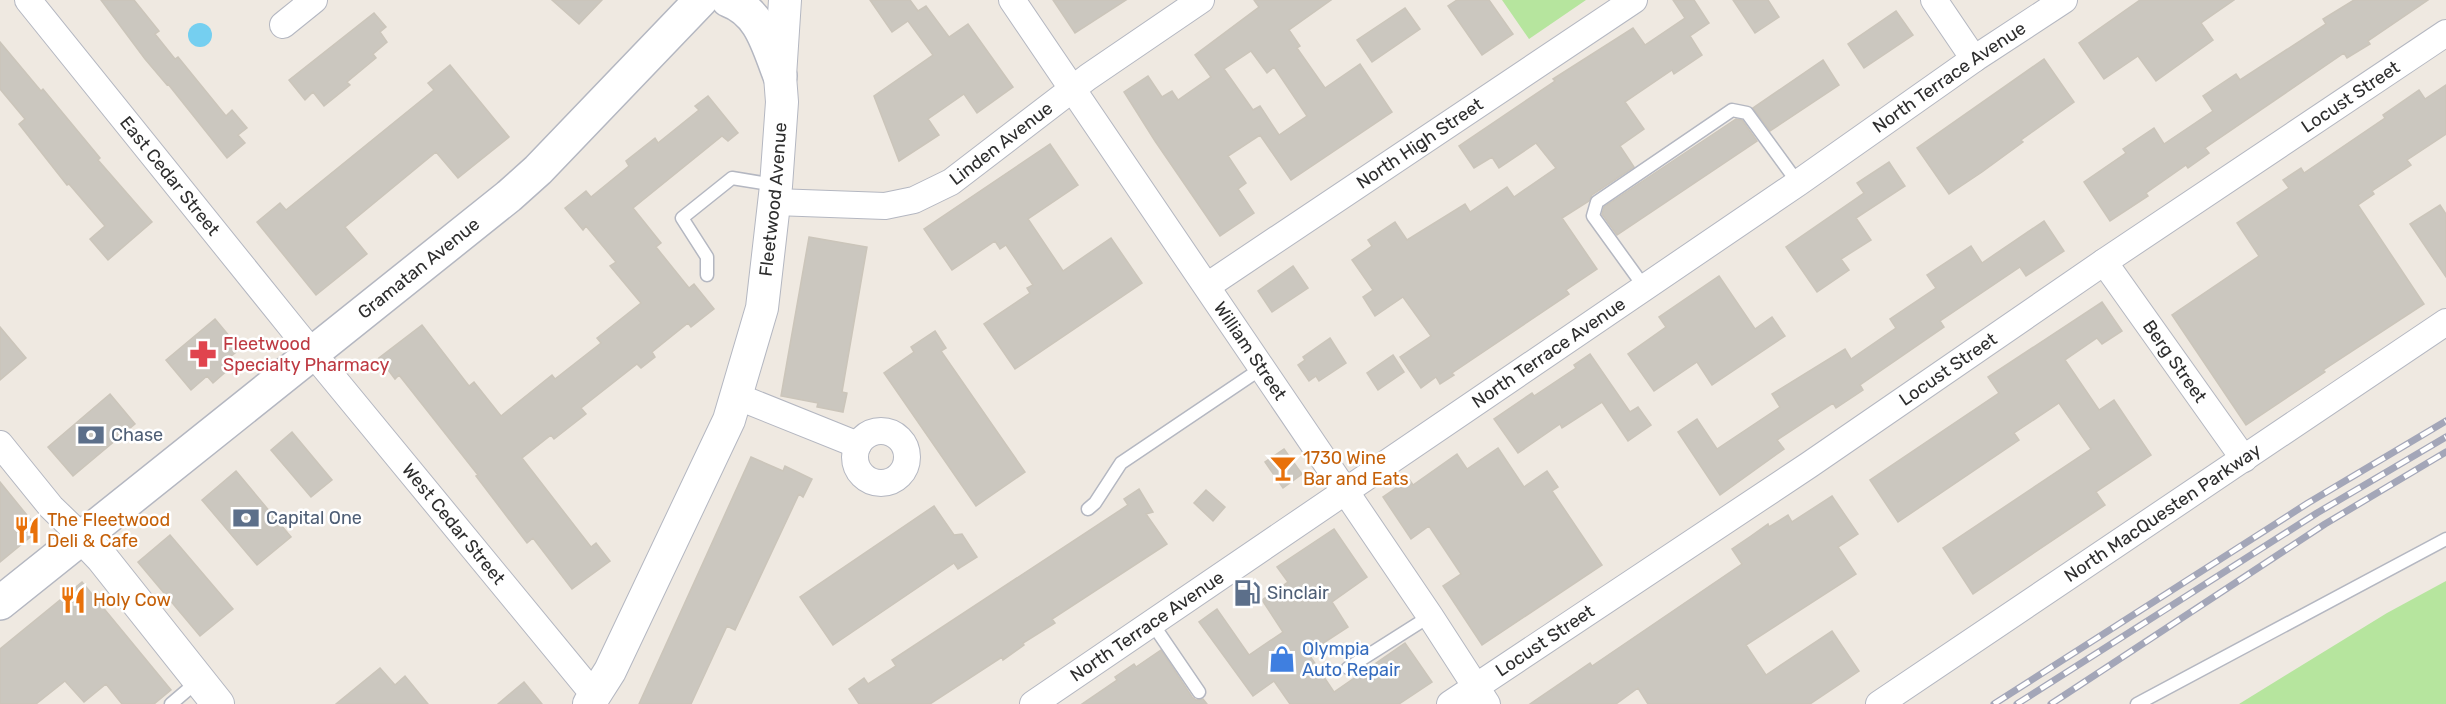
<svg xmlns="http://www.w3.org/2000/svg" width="2446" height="704" font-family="Rubik,sans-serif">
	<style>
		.green { fill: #b6e59e }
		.water { fill: #75cff0 }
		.building { fill: #cbc7bf; stroke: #cbc5ba; stroke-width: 1.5; fill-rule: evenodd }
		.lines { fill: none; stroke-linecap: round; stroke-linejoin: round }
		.service-casing { stroke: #b4b7c1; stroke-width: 15 }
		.minor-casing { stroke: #b4b7c1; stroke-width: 28 }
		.tertiary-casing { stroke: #b4b7c1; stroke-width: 34 }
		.secondary-casing { stroke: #b4b7c1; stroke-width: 36 }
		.service { stroke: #fff; stroke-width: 12 }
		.minor { stroke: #fff; stroke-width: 26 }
		.tertiary { stroke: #fff; stroke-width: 32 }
		.secondary { stroke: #fff; stroke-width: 33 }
		.rail-casing { stroke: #a3a6b8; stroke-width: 7 }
		.rail { stroke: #fff; stroke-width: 4.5; stroke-dasharray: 14; stroke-linecap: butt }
		.labels { text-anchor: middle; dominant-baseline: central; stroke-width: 5; stroke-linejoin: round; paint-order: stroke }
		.street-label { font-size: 18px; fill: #2e2e2e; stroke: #fff }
		.health-label { font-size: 18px; fill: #be3a42; stroke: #fff; text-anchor: start }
		.service-label { font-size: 18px; fill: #4e5e75; stroke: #fff; text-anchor: start }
		.food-label { font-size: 18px; fill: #c56008; stroke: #fff; text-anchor: start }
		.shop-label { font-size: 18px; fill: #366cbe; stroke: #fff; text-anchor: start }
	</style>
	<rect width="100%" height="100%" fill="#efe9e1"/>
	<!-- green -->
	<path class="green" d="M1502 0H1586L1529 39Z
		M2446 581V704H2239L2387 613Z"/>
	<!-- water -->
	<path class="water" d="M188 35a12 12 0 1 1 24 0a12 12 0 1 1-24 0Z"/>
	<!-- building -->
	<path class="building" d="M101 0H134L159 31 155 34 175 59 178 57 226 116 232 110 247 128 238 135 245 143 227 158 168 84 167 85 145 59Z
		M552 0H602L579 24Z
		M870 0H910L918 11 926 6 949 37 968 24 1013 87 977 113 964 94 928 119 939 135 899 161 874 96 933 55 908 21 892 32Z
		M1053 0H1126L1075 33Z
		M1254 0H1331L1289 30 1300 46 1297 48 1325 88 1360 64 1392 112 1291 180 1260 135 1228 156 1246 183 1238 189 1254 213 1220 236 1155 141 1124 92 1148 76 1162 97 1172 91 1178 100 1211 77 1195 55 1259 7ZM1251 51 1267 73 1274 67 1307 116 1279 135 1260 106 1253 110 1224 69Z
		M1457 0H1489L1513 34 1482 55 1448 6Z
		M1673 0H1694L1709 23 1690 36 1702 55 1674 74 1672 70 1625 102 1644 129 1620 146 1634 167 1592 195 1589 201 1562 218 1597 269 1566 290 1569 294 1452 373 1454 375 1440 384 1436 377 1421 388 1400 357 1431 336 1403 297 1375 316 1363 297 1373 290 1352 260 1372 246 1368 240 1395 222 1407 240 1465 204 1470 212 1507 187 1514 197 1556 168 1536 143 1499 168 1492 157 1474 168 1459 146 1555 81 1553 79 1633 28 1645 45 1685 18Z
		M1733 0H1768L1779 17 1755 33Z
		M2140 0H2234L2201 23 2213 40 2156 81 2138 56 2104 79 2079 43Z
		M2354 0H2428L2368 41 2370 44 2347 58 2344 53 2205 148 2209 153 2188 168 2186 165 2146 193 2148 196 2110 221 2084 182 2126 153 2123 149 2154 128 2164 144 2213 111 2203 96 2236 74 2240 80 2326 24 2323 19Z
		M1405 8 1420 29 1372 62 1357 40Z
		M1896 11 1913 35 1864 68 1848 44Z
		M374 13 386 27 380 32 387 42 373 54 376 58 347 82 350 85 324 106 313 92 305 100 289 80Z
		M0 42 41 91 43 89 100 158 98 160 152 222 108 260 90 239 105 226 69 184 67 185 19 124 25 119 0 89Z
		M2044 59 2074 102 2021 140 2023 142 1982 172 1949 194 1917 148Z
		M1823 60 1839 85 1770 131 1753 108Z
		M450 65 509 137 458 178 436 152 345 227 367 254 316 295 257 222 280 203 286 210 434 90 428 83Z
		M2446 85V134L2407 160 2411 165 2372 191 2374 194 2358 205 2424 304 2323 370 2325 372 2246 425 2172 315 2259 256 2237 223 2289 188 2283 180 2301 168 2304 173 2385 118 2383 115 2419 90 2425 99Z
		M708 96 738 133 728 141 722 136 633 208 661 243 656 247 689 288 694 284 714 309 691 327 688 323 652 352 655 357 641 368 637 364 581 408 586 414 554 439 551 435 522 458 591 547 596 543 610 561 572 589 533 538 527 543 476 476 478 475 399 375 395 379 379 358 422 325 469 386 474 382 501 416 552 375 555 379 601 343 597 338 641 303 610 266 616 262 586 226 583 230 565 208 586 191 591 197 629 166 626 161 655 138 658 143 699 110 695 106Z
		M1736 119 1742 120 1757 141 1617 235 1602 214 1604 207Z
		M1050 144 1078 185 1028 219 1063 271 1111 238 1142 283 1015 369 984 324 1030 293 1027 288 1033 285 1006 245 1000 249 995 241 952 270 924 229Z
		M1889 162 1905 186 1856 218 1871 240 1841 259 1849 270 1817 292 1786 247 1864 193 1857 183Z
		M2440 205 2446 214V277L2410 224Z
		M2044 221 2064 251 2026 276 2020 267 1940 321 1944 327 1860 385 1863 390 1836 408 1833 403 1777 440 1784 449 1720 495 1678 432 1697 419 1717 449 1780 407 1772 394 1845 349 1851 359 1896 328 1890 319 1936 288 1927 275 1971 246 1982 263Z
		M809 237 867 247 842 392 847 393 843 412 817 407 818 403 781 396Z
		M1293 266 1308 288 1272 312 1258 291Z
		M1719 276 1755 329 1772 317 1785 336 1712 385 1697 362 1654 391 1628 354 1666 327 1659 317Z
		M2102 302 2122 331 2102 344 2097 338 2065 360 2099 410 2114 400 2151 455 2096 492 2105 505 1973 594 1943 548 2091 449 2059 403 2014 433 2019 440 1898 522 1870 480 1999 393 1988 377Z
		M215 319 240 349 224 362 229 369 213 383 207 376 191 390 166 360Z
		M0 327 26 358 0 380Z
		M935 331 946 348 941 351 1025 472 976 506 884 373 914 352 911 347Z
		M1330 338 1346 363 1319 381 1316 376 1309 381 1298 365 1305 360 1303 357Z
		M1590 354 1630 412 1638 407 1651 425 1628 441 1602 402 1562 428 1560 424 1518 453 1494 419 1532 393 1534 396 1576 368 1574 365Z
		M1393 355 1404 372 1378 390 1367 373Z
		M110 394 135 424 73 476 48 447Z
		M292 432 332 480 311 497 271 450Z
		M1498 448 1524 487 1547 471 1558 487 1552 491 1602 565 1482 645 1443 586 1461 574 1429 526 1411 539 1383 497 1409 479 1413 485 1457 454 1467 469Z
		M1284 449 1302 474 1283 488 1265 462Z
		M751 457 783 471 785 466 812 479 803 497 799 494 735 630 727 626 691 704H639Z
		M236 471 291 537 257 565 202 500Z
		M0 482 39 530 0 562Z
		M1139 489 1153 512 1146 514 1167 544 1052 619 1055 623 1023 643 1024 645 1003 660 1002 657 930 704H859L849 689 864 678 868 684 896 666 892 660 1128 505 1124 499Z
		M1206 490 1225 507 1213 521 1194 503Z
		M1832 496 1858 534 1838 547 1856 574 1746 645 1766 675 1832 631 1859 671 1810 704H1648L1638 688 1616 704H1530L1590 663 1592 666 1742 564 1732 549 1751 536 1768 524 1769 527 1788 515 1792 522Z
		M934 506 954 535 962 534 977 557 958 569 954 563 833 645 800 597Z
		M1334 529 1367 577 1332 602 1348 627 1308 653 1334 692 1405 643 1432 682 1399 704H1290L1274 681 1253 696 1199 622 1217 609 1249 655 1283 632 1262 600 1288 582 1277 567Z
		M170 535 233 609 200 636 138 562Z
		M82 582 171 690 154 704H122L106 684 84 702 65 681 36 704H0V649Z
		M1161 650 1192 697 1196 700 1203 699 1207 704H1082L1117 680 1115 677 1134 664 1136 667Z
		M380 668 395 685 405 676 428 704H336Z
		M524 682 542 704H498Z"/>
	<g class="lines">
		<defs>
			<path id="service" d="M707 275V257L682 218 732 178 775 185
				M1645 288 1593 216 1597 202 1732 110 1747 113 1798 183
				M1088 509 1095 503 1121 463 1262 368
				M1152 623 1199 692
				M1348 668 1430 616
				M171 704 198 681
				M2137 704 2446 539"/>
			<g id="minor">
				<path id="s1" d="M28 0 297 334 595 696"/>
				<path id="s2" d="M1012 0 1430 616 1487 704"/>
				<path d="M1934 0 1974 59"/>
				<path d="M283 25 314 0"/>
				<path id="s3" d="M775 202 885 206 914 200 951 182 1088 77 1201 0"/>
				<path id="s4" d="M2104 262 2244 459"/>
				<path id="s5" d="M1207 286 1634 0"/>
				<path d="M736 396 858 445"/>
				<circle cx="881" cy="457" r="26"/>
				<path d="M0 444 51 507 82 537"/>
				<path id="s6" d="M1033 704 1798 183 1974 59 2064 0"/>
				<path id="s7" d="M1450 704 1809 465 2104 262 2446 33"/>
				<path id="s8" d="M1879 704 2446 322"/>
			</g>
			<g id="tertiary">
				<path d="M82 537 102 558 218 704"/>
				<path id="s9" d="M589 704 610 671 729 420 762 308 776 186 782 102 780 76 785 0"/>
			</g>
			<g id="secondary">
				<path d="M728 0C761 12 768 46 780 76"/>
				<path id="s10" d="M0 603 509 196 538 170 701 0"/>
			</g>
		</defs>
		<!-- service casing -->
		<use href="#service" class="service-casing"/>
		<!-- minor casing -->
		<use href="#minor" class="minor-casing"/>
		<!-- tertiary casing -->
		<use href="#tertiary" class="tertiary-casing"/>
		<!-- secondary casing -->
		<use href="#secondary" class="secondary-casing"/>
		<!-- service -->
		<use href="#service" class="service"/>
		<!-- minor -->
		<use href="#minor" class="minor"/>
		<!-- tertiary -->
		<use href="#tertiary" class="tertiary"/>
		<!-- secondary -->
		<use href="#secondary" class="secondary"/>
		<defs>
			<path id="rail" d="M1994 704 2308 503 2446 421
				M2017 704 2317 513 2446 437
				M2051 704 2325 524 2446 452"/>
		</defs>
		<!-- rail casing -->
		<use href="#rail" class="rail-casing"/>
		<!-- rail -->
		<use href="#rail" class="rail"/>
	</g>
	<!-- icons -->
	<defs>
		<symbol id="pharmacy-bare" viewBox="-9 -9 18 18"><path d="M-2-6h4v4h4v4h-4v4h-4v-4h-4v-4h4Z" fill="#e0444e" stroke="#fff" stroke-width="2.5" paint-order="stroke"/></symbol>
		<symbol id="bank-bare" viewBox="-9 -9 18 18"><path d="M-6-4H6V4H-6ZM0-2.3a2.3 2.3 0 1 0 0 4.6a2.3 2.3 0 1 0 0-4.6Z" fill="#5c6f8a" stroke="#fff" stroke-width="2.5" paint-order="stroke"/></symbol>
		<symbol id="bar-bare" viewBox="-9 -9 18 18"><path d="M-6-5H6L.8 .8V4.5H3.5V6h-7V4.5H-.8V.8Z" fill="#e8710a" stroke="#fff" stroke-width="2.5" paint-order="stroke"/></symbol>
		<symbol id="restaurant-bare" viewBox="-9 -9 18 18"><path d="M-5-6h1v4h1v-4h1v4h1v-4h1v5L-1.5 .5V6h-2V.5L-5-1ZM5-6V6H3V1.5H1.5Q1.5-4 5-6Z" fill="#e8710a" stroke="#fff" stroke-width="2.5" paint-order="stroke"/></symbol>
		<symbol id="fuel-bare" viewBox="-9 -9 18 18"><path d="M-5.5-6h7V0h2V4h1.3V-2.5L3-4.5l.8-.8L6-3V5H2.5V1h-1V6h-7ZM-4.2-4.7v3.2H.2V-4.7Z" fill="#5c6f8a" stroke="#fff" stroke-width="2.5" paint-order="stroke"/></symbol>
		<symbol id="shop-bare" viewBox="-9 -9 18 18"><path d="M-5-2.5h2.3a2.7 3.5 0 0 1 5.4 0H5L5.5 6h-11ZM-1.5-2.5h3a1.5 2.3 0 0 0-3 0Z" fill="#3f7fe0" stroke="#fff" stroke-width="2.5" paint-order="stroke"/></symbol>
	</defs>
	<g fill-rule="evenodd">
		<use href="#pharmacy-bare" x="184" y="335" width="38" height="38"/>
		<use href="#bank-bare" x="72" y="416" width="38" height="38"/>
		<use href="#bar-bare" x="1264" y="449" width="38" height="38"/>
		<use href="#bank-bare" x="227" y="499" width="38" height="38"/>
		<use href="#restaurant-bare" x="8" y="511" width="38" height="38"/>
		<use href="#fuel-bare" x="1228" y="574" width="38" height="38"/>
		<use href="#restaurant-bare" x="54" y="581" width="38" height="38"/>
		<use href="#shop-bare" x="1263" y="640" width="38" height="38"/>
	</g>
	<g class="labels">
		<!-- street labels -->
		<g class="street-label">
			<text stroke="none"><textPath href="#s6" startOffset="1110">North Terrace Avenue</textPath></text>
			<text stroke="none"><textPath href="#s7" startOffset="1086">Locust Street</textPath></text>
			<text stroke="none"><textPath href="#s3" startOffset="244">Linden Avenue</textPath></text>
			<text stroke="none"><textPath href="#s5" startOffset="256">North High Street</textPath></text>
			<text stroke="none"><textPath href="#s1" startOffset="226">East Cedar Street</textPath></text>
			<text stroke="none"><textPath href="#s9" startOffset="543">Fleetwood Avenue</textPath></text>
			<text stroke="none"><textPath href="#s10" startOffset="536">Gramatan Avenue</textPath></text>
			<text stroke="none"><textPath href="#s2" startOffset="424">William Street</textPath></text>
			<text stroke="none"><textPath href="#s6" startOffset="624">North Terrace Avenue</textPath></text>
			<text stroke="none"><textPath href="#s4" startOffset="122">Berg Street</textPath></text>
			<text stroke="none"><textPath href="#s7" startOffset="600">Locust Street</textPath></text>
			<text stroke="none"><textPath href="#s8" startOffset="342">North MacQuesten Parkway</textPath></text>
			<text stroke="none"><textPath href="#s1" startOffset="675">West Cedar Street</textPath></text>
			<text stroke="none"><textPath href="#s6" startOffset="138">North Terrace Avenue</textPath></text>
			<text stroke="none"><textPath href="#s7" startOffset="114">Locust Street</textPath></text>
		</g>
		<!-- health labels -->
		<g class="health-label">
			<text x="223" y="344">Fleetwood<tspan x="223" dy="21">Specialty Pharmacy</tspan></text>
		</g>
		<!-- service labels -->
		<g class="service-label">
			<text x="111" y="435">Chase</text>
			<text x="266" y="518">Capital One</text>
			<text x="1267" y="593">Sinclair</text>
		</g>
		<!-- food labels -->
		<g class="food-label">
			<text x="1303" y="458">1730 Wine<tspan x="1303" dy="21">Bar and Eats</tspan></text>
			<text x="47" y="520">The Fleetwood<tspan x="47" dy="21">Deli &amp; Cafe</tspan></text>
			<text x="93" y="600">Holy Cow</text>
		</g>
		<!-- shop labels -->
		<g class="shop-label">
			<text x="1302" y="649">Olympia<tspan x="1302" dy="21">Auto Repair</tspan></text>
		</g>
	</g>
</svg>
